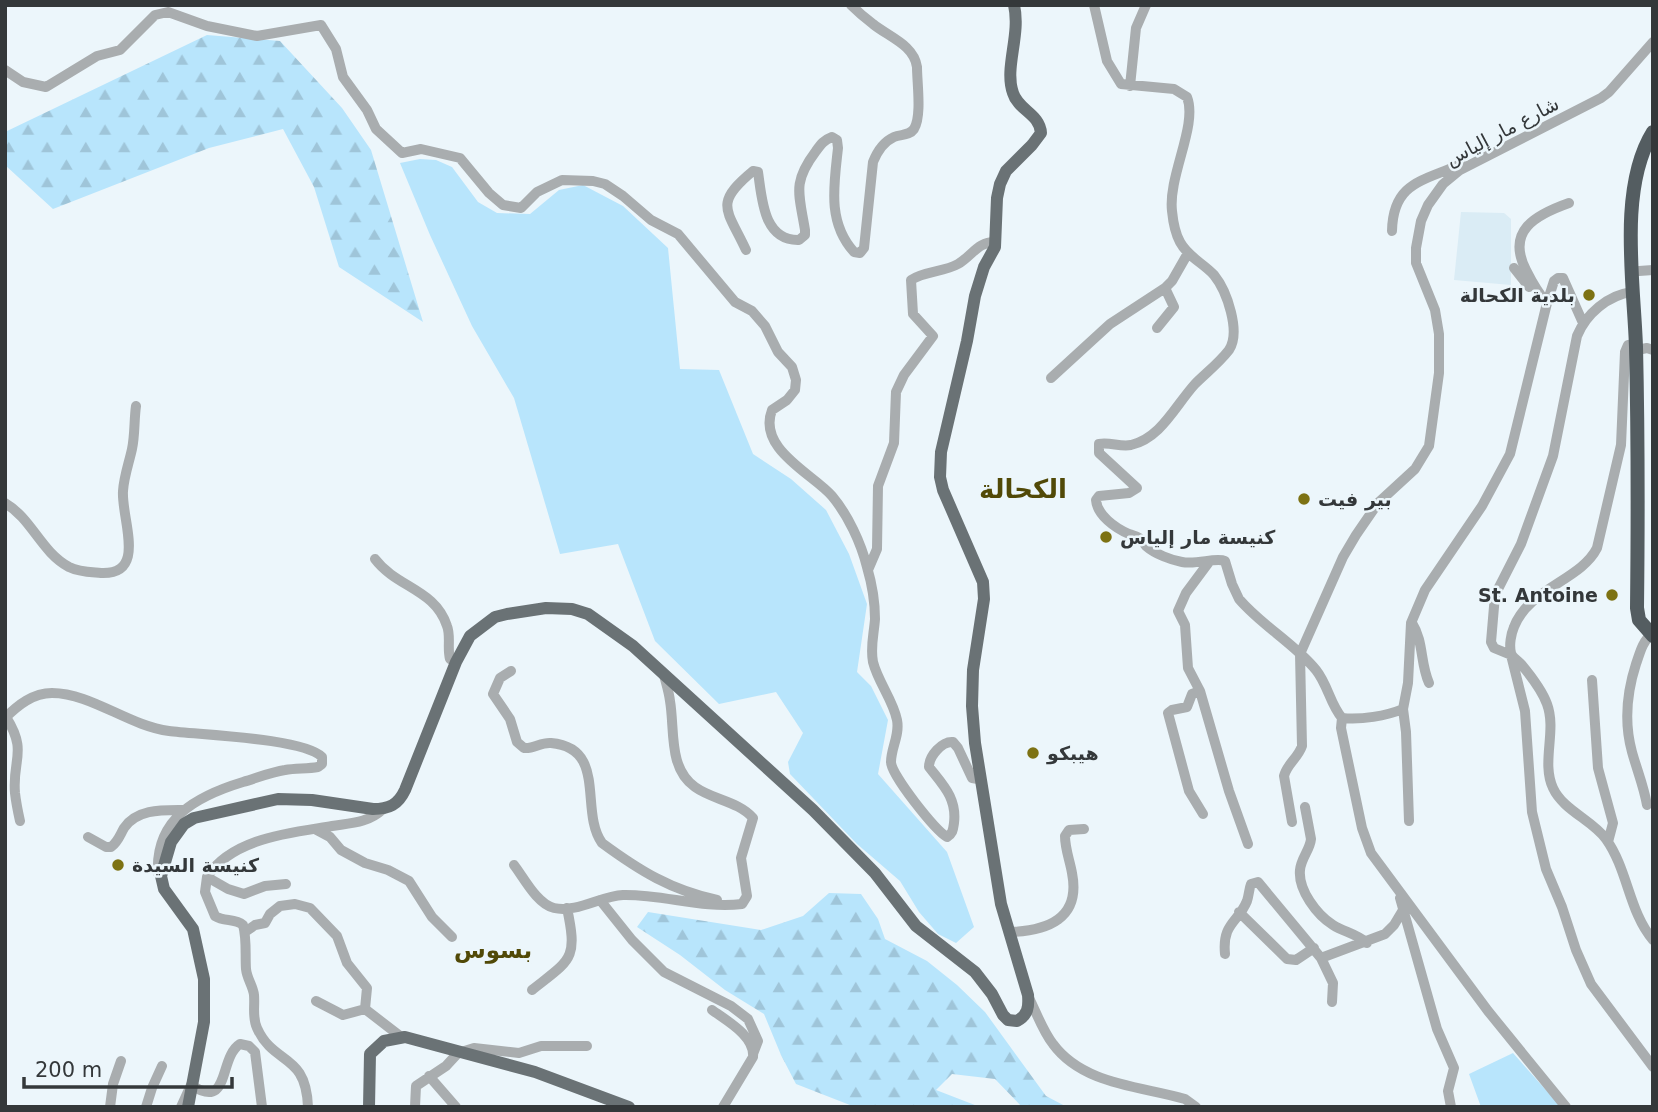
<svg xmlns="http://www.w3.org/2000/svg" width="1658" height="1112" font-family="'DejaVu Sans','Noto Naskh Arabic',sans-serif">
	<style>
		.built { fill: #daecf5 }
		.grass { fill: #b8e5fc }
		.forest { fill: url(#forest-firs) }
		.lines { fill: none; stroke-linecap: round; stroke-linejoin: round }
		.minor { stroke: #a9adaf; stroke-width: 10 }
		.major { stroke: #6a7275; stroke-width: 12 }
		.highway { stroke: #545d61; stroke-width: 14 }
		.poi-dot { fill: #7d7213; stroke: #ecf6fb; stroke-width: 2.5 }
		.labels { text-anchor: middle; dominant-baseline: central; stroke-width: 5; stroke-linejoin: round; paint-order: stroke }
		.street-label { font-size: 19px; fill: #34383a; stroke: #ecf6fb }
		.poi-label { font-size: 19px; font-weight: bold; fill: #34383a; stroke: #ecf6fb; text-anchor: start }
		.quarter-label { font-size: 23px; font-weight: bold; fill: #514907; stroke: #ecf6fb }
		.district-label { font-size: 26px; font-weight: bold; fill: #514907; stroke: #ecf6fb }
	</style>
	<defs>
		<pattern id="forest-firs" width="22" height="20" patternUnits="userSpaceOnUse" patternTransform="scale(1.75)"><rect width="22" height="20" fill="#b8e5fc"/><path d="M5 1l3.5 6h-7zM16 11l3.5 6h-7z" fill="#9fc5d9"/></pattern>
	</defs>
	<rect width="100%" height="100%" fill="#ecf6fb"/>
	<!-- built -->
	<path class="built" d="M1461 212 1504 213 1511 219V285L1454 280Z"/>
	<!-- grass -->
	<path class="grass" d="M420 159 436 160 452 167 478 202 497 213 530 214 559 190 583 185 623 206 668 248 680 369 719 370 753 454 791 479 826 510 849 554 867 604 857 672 871 686 888 720 878 774 947 852 974 927 956 943 938 934 919 912 900 881 857 844 790 774 788 762 803 733 776 692 719 704 655 641 618 544 560 554 514 398 472 326 430 235 400 163Z
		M1513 1053 1561 1107H1481L1469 1074Z"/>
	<!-- forest -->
	<path class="forest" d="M207 35 280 41 342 108 371 150 423 322 339 267 314 187 283 129 209 148 53 209 5 165V132Z
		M829 893 861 894 878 919 885 939 927 961 957 985 985 1012 1046 1096 1067 1107H1022L995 1079 952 1074 936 1090 980 1107H855L796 1084 781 1055 764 1014 725 990 680 955 637 927 648 912 761 930 803 916Z"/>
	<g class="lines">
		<!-- minor -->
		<path class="minor" d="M1094 5 1107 61 1121 84 1174 89 1187 97C1198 125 1168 176 1172 211 1173 221 1175 233 1180 242 1188 257 1203 263 1214 275 1227 291 1241 332 1229 350 1219 363 1206 373 1195 384 1175 406 1161 438 1131 445 1120 447 1110 442 1099 444V453L1137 488 1129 493 1099 496 1096 500C1097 515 1115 528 1129 534 1132 535 1136 536 1139 538 1142 540 1144 543 1146 546 1155 554 1171 560 1182 562 1197 565 1216 557 1225 561L1232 584 1239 599C1262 626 1294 643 1316 670 1328 685 1330 704 1342 718L1341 728 1362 828 1371 853 1488 1011 1566 1107
			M5 70 23 82 46 87 97 56 120 50 155 15 168 12 207 26 257 36 321 25 336 49 343 77 367 110 376 129 402 153 421 149 460 158 489 193 503 205 521 208 537 192 562 180 593 181 605 184 623 196 651 220 678 234 735 302 752 311 765 326 778 352 792 367 796 380 795 390 787 400 772 410C757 449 813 474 832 496 848 515 861 543 867 567 872 584 875 602 875 619 874 634 870 647 873 662 878 682 893 700 897 720 900 735 891 748 891 762 891 775 935 830 947 837 953 833 953 830 954 823 957 798 943 785 929 767 929 756 942 741 953 742L958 748 972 778 978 779 979 771
			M1130 86 1136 28 1146 5
			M1392 231C1393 181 1425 181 1461 164
			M746 250C727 209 713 204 753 171L758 172C762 198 763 241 799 240L805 235V230C799 193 792 183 816 151 821 144 824 140 832 137L837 140 838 148C834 185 827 222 854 252L860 253 864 248 873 162C877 152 883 142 894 137 901 134 909 136 914 129 922 116 917 83 917 67 914 45 889 37 873 24 865 18 858 12 851 5
			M1514 268 1529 287
			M1639 271 1653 270
			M1632 292C1608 295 1586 314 1577 336L1553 456 1521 544 1495 595 1491 642 1494 648 1511 655 1525 711 1532 812 1546 869 1562 907 1576 950 1591 984 1653 1067
			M1547 303C1538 293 1532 282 1526 270 1506 231 1535 215 1569 203
			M1157 328 1174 307 1165 288
			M1636 344 1628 345 1625 352 1621 445 1597 548C1581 580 1529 588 1514 627 1511 634 1509 645 1511 653 1512 657 1518 661 1521 664 1531 676 1542 690 1547 704 1557 731 1541 762 1553 788 1563 810 1592 820 1606 839 1628 870 1629 912 1653 940
			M1642 349 1647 348 1653 350
			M1051 378 1110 324 1165 288 1172 281 1188 253
			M5 503C32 519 41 552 69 567 79 572 90 572 101 573 148 575 121 519 123 491 124 476 129 463 132 449 135 435 134 420 136 406
			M375 559C397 588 435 589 447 626 451 636 447 648 450 659L456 662
			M1209 562 1186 593 1178 611 1185 625 1188 668 1200 691 1229 791 1248 844
			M868 570 877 549 878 486 894 443 896 392 904 375 933 336 913 314 911 280C924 271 944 272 958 264 972 256 978 241 996 242
			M1412 623C1424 642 1420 663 1429 683
			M511 671 500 678 493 694 510 719 517 742 524 748C534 749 541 742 551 743 608 748 579 811 602 843 640 871 671 890 717 900
			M1592 680 1598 768 1613 823 1608 842
			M1200 691 1192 694 1187 707 1172 710 1168 713 1189 791 1203 814
			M6 717C28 752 12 759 15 793 16 802 18 812 20 821
			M5 718C18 705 33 693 52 693 91 693 129 726 169 731 200 735 303 738 322 757V764L318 767C307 769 296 768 285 770 271 772 257 778 243 782 197 796 155 818 158 873L161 876
			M1342 718C1361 720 1386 716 1403 709
			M1647 805C1644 787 1637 770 1632 752 1624 723 1627 692 1636 664 1640 653 1642 642 1651 635
			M1305 807 1311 839C1310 850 1301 858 1300 870 1298 890 1317 915 1333 925 1344 932 1357 934 1367 943
			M1409 821 1406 732 1403 709 1408 683 1411 623 1425 590 1482 506 1510 454 1547 303 1554 281 1558 278H1563L1583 323
			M1292 822 1284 776C1287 764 1298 758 1302 746L1300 654 1343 557 1356 535 1378 503 1415 469 1429 446 1439 373V334L1435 310 1416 263V248L1421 221 1428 205 1443 184 1460 170 1601 98 1609 92 1653 42
			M315 829 330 837 341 850 365 863 388 870 409 881 432 917 452 937
			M88 837 106 847H111C118 842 120 835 124 828 137 809 162 810 182 810
			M514 865C524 878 537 904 554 908 577 913 601 896 623 895 663 894 702 909 742 904L747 896 741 858 753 818C738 801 713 800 695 787 668 768 675 730 670 701 669 692 666 683 664 675
			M207 877C232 838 290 833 332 826 351 823 368 823 383 809
			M286 884 265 886 244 894 228 889 207 877 205 892 215 916C224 922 235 918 243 925 247 939 245 955 246 969 247 979 253 986 254 995 255 1007 252 1017 257 1028 274 1066 306 1052 308 1107
			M1400 898 1437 1029 1454 1068 1448 1091 1451 1107
			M600 900 632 940 664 972 731 1006 748 1019 758 1041 753 1054
			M1239 912 1287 959 1296 960 1314 948
			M245 932 255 925 265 923 270 914 280 906 295 904 310 908 337 936 347 963 367 988 365 1009 400 1036 405 1037
			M1009 932C1047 931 1081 919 1072 873 1070 861 1065 849 1065 836L1069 830 1084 829
			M1225 954C1222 923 1238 923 1247 901 1249 895 1249 889 1251 884L1258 882 1321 958 1333 983 1332 1002
			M1321 958 1385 934 1394 925 1403 910
			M532 990C571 959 578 960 567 908
			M1028 996C1036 1011 1042 1030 1053 1044 1083 1085 1141 1086 1185 1099L1196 1107
			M316 1001 343 1015 365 1009
			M712 1010C727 1021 755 1036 753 1057L723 1107
			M429 1076 456 1107
			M110 1107 113 1084 121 1061
			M146 1107 152 1088 162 1066
			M181 1107 191 1085C231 1111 218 1058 240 1044L249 1046 255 1052 262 1107
			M415 1107 416 1086 446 1066 458 1053 474 1048 519 1053 541 1046H587"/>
		<!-- major -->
		<path class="major" d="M188 1107 204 1022V979L193 929 164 889 161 876 171 842 184 824 194 818 278 799 312 800 373 809C389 809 398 805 405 790L456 662 470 636 495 617 507 614 546 608 572 609 588 614 633 646 813 810 875 873 916 926 975 972 992 994 1003 1015 1008 1020 1017 1021C1028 1015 1029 1007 1028 995L1001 904 975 743 972 706 973 670 984 599 983 582 943 490 940 477 941 452 967 341 975 296 984 267 995 247 997 198 1000 184 1006 171 1032 145 1041 133C1040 114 1018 110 1013 93 1004 68 1021 35 1014 5
			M369 1107 370 1054 384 1041 405 1037 535 1072 629 1107"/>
		<!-- highway -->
		<path class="highway" d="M1653 132C1618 188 1634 284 1636 347 1638 434 1638 521 1637 608L1639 620 1653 636"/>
	</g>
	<!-- markers -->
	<g class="poi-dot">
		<circle cx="1589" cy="295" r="7"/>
		<circle cx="1304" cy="499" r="7"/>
		<circle cx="1106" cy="537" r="7"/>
		<circle cx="1612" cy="595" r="7"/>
		<circle cx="1033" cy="753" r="7"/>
		<circle cx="118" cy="865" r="7"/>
	</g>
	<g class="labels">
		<!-- street labels -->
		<g class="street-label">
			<text transform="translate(1502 131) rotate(-28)">شارع مار إلياس</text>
		</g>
		<!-- poi labels -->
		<g class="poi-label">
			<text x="1575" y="295" text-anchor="end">بلدية الكحالة</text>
			<text x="1318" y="499">بير فيت</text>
			<text x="1120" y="537">كنيسة مار إلياس</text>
			<text x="1598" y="595" text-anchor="end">St. Antoine</text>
			<text x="1047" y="753">هيبكو</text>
			<text x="132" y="865">كنيسة السيدة</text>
		</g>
		<!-- quarter labels -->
		<g class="quarter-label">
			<text x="493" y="950">بسوس</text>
		</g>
		<!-- district labels -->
		<g class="district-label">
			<text x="1023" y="489">الكحالة</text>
		</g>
	</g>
	<!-- border -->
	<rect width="1658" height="1112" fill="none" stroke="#34383a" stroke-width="14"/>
	<!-- scale -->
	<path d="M24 1077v10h208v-10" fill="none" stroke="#34383a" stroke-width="3.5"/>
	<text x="35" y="1077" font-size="21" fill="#34383a" stroke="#ecf6fb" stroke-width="5" paint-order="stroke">200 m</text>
</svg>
